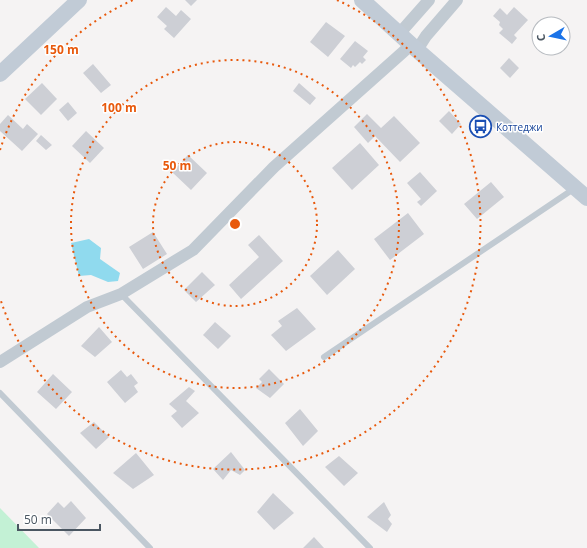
<svg xmlns="http://www.w3.org/2000/svg" width="587" height="548" font-family="'Open Sans',sans-serif">
	<style>
		.green { fill: #c3f1d5 }
		.water { fill: #90daee }
		.building { fill: #cdcfd5 }
		.lines { fill: none; stroke-linecap: round; stroke-linejoin: round }
		.service { stroke: #c1cad2; stroke-width: 6 }
		.minor { stroke: #c1cad2; stroke-width: 12 }
		.secondary { stroke: #c1cbd6; stroke-width: 16 }
		.ring { fill: none; stroke: #e8590c; stroke-width: 2; stroke-dasharray: 2 4 }
		.labels { text-anchor: middle; dominant-baseline: central; stroke-width: 3; stroke-linejoin: round; paint-order: stroke }
		.transit-label { font-size: 10px; fill: #164399; stroke: #fff; text-anchor: start }
		.centre { fill: #e8590c; stroke: #fff; stroke-width: 2 }
		.ring-label { font-size: 12px; text-anchor: middle; font-weight: bold; fill: #e8590c; stroke: #fff; stroke-width: 3; stroke-linejoin: round; paint-order: stroke }
	</style>
	<rect width="100%" height="100%" fill="#f5f3f3"/>
	<!-- green -->
	<path class="green" d="M0 508 39 548H0Z"/>
	<!-- water -->
	<path class="water" d="M89 239 101 248 100 259 120 273 118 281 108 282 91 275 79 276 71 243Z"/>
	<!-- building -->
	<path class="building" d="M185 0H197L191 6Z
		M166 7 176 16 181 10 191 19 174 38 164 29 167 26 157 17Z
		M514 7 528 20 514 35 517 38 512 44 499 33 503 29 499 25 500 22 493 16 500 8 507 15Z
		M326 22 345 36 328 57 310 42Z
		M355 41 368 51 363 57 366 60 362 64 360 62 355 67 353 65 351 68 340 59Z
		M509 58 519 68 510 78 500 68Z
		M93 64 111 85 101 93 83 73Z
		M42 83 57 99 41 115 25 99Z
		M299 83 316 98 310 105 293 91Z
		M68 102 77 113 68 121 59 110Z
		M449 111 461 124 452 134 439 121Z
		M367 114 381 128 394 116 420 143 400 162 375 136 368 143 354 127Z
		M8 115 23 129 27 124 38 134 22 151 0 131V124Z
		M86 131 104 148 90 163 72 146Z
		M41 135 52 145 46 150 36 141Z
		M360 143 379 165 352 190 332 168Z
		M188 155 207 173 191 190 172 172Z
		M420 172 437 191 421 206 417 202 421 199 407 183Z
		M491 182 504 197 477 219 464 204Z
		M408 213 424 234 390 260 374 239Z
		M153 232 167 254 143 269 129 247Z
		M259 235 283 261 241 299 229 285 259 257 248 245Z
		M338 250 355 269 327 295 310 276Z
		M202 272 215 285 196 302 184 290Z
		M297 308 316 329 286 351 271 335 282 326 278 321Z
		M215 322 231 336 218 349 203 335Z
		M99 327 112 342 95 357 81 346Z
		M269 369 284 384 270 398 256 388 262 382 259 379Z
		M121 370 127 377 131 374 138 383 134 386 138 392 125 403 107 382Z
		M53 374 72 392 56 409 37 392Z
		M189 387 195 391 186 401 199 413 182 428 171 416 177 411 169 404Z
		M300 409 318 431 303 446 285 423Z
		M94 422 109 437 96 449 80 433Z
		M231 452 245 470 240 475 231 470 223 480 213 469Z
		M136 453 154 475 133 489 113 473Z
		M339 456 358 473 344 486 325 467Z
		M273 493 294 513 274 530 257 512Z
		M71 501 86 518 69 536 47 514 58 502 64 508Z
		M384 502 391 515 388 519 392 524 387 532 367 517Z
		M314 537 324 548H303Z"/>
	<g class="lines">
		<!-- service -->
		<path class="service" d="M121 294 370 548
			M324 357 575 188
			M0 393 150 548"/>
		<!-- minor -->
		<path class="minor" d="M399 34 429 0
			M417 50 426 36 457 0
			M0 362 87 307 121 294 193 250 274 167 411 45"/>
		<!-- secondary -->
		<path class="secondary" d="M362 0 417 50 587 198
			M0 74 79 0"/>
	</g>
	<!-- distance rings -->
	<g class="ring">
		<circle cx="235" cy="224" r="82"/>
		<circle cx="235" cy="224" r="164"/>
		<path d="M0 150A246 246 0 0 1 133 0M337 0A246 246 0 1 1 0 298"/>
	</g>
	<!-- icons -->
	<defs>
		<symbol id="bus-ring" viewBox="-11 -11 22 22"><circle r="9.5" fill="#fff" stroke="#1a4fb4" stroke-width="1.5"/><path d="M-5-6H5V4H4V6H2V4H-2V6H-4V4H-5ZM-3.5-4V0h7V-4ZM-3.5 1.2v1.5H-2V1.2ZM2 1.2v1.5H3.5V1.2Z" fill="#1a4fb4"/></symbol>
	</defs>
	<g fill-rule="evenodd">
		<use href="#bus-ring" x="468" y="114" width="25" height="25"/>
	</g>
	<g class="labels">
		<!-- transit labels -->
		<g class="transit-label">
			<text x="496" y="127">Коттеджи</text>
		</g>
	</g>
	<circle cx="235" cy="224" r="6" class="centre"/>
	<g class="ring-label">
		<text x="61" y="54">150 m</text>
		<text x="119" y="112">100 m</text>
		<text x="177" y="170">50 m</text>
	</g>
	<!-- north arrow -->
	<g transform="translate(551 36) rotate(261)"><circle r="19" fill="#ffffff" stroke="#b7bbc0"/>
	<path d="M0-3L7 15L0 10L-7 15Z" fill="#1a73e8"/>
	<text y="-6" font-size="11" font-weight="bold" text-anchor="middle" fill="#4a5661">С</text>
	</g>
	<!-- scale -->
	<path d="M18 524v6h82v-6" fill="none" stroke="#4a5661" stroke-width="2"/>
	<text x="24" y="524" font-size="12" fill="#4a5661" stroke="#ffffff" stroke-width="3" paint-order="stroke">50 m</text>
</svg>
